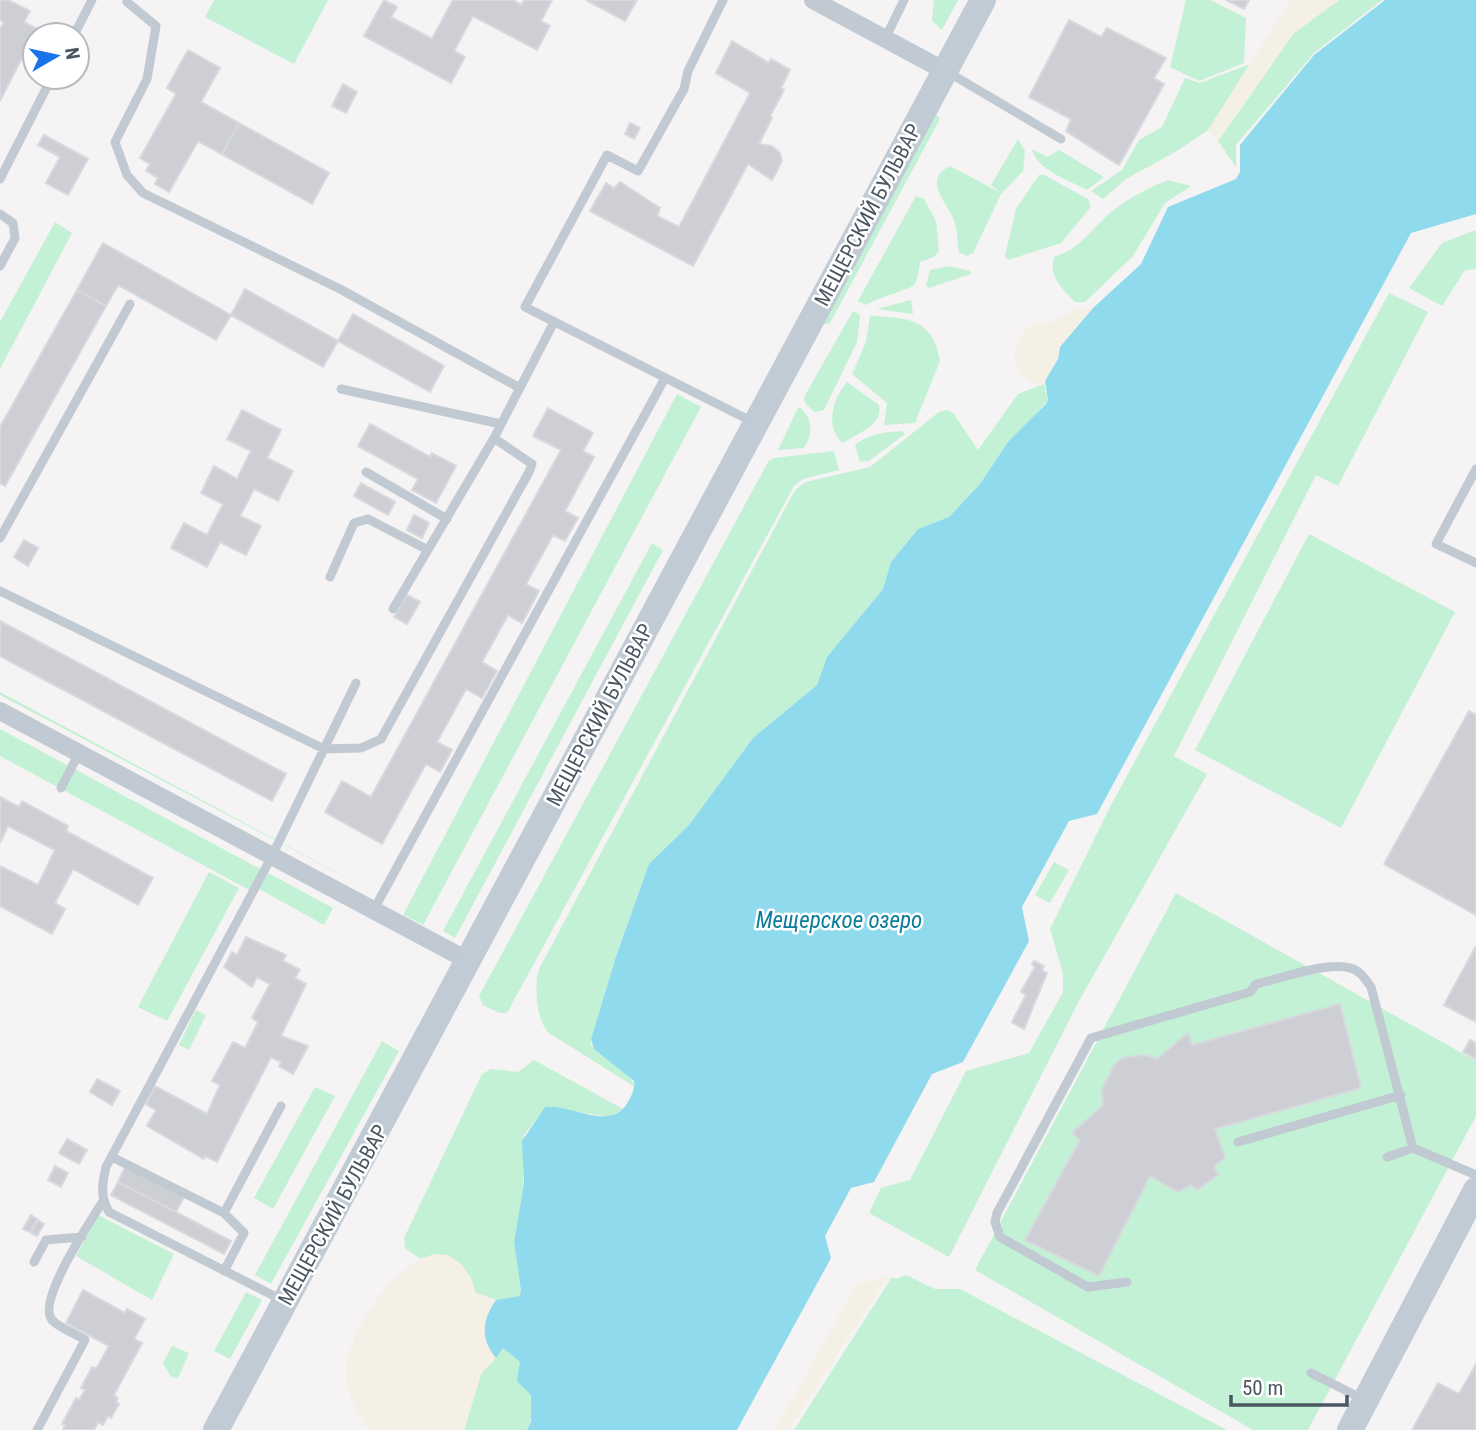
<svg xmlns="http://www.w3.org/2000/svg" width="1476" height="1430" font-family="'Roboto Condensed',sans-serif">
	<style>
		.green { fill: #c3f1d5 }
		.sand { fill: #f5f0e5 }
		.water { fill: #90daee }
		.building { fill: #cdcfd5; stroke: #d7d9de; stroke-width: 2 }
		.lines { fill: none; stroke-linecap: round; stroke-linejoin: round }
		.service { stroke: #c1cad2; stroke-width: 9 }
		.minor { stroke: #c1cad2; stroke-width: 18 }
		.secondary { stroke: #c1cbd6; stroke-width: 26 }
		.labels { text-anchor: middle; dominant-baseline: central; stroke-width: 5; stroke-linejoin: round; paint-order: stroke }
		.street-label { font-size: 21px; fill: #4a5661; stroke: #fff }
		.water-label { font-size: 23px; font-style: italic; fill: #0c7c9b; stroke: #fff }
	</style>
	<rect width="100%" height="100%" fill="#f5f3f3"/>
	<!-- green -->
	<path class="green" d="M214 0H328L294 64 205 17Z
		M934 0H958L942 30 932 21Z
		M1186 0H1211L1246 18 1244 63 1199 81 1170 67Z
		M1339 0H1382L1314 53 1236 145V167L1218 141 1294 33Z
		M1250 64 1208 130 1177 151 1126 179 1103 199 1091 191 1122 170 1139 140 1162 127 1185 78 1200 83Z
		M935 113 940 119 830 323 818 326Z
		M1018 139 1025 151 1023 171 1001 194 973 253 967 256 959 252C957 242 958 228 953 218 945 201 923 179 950 166L999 192 991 185Z
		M1032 149 1047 157 1059 150 1104 177 1087 190C1069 180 1036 170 1032 149Z
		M1039 175H1044L1088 199 1091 207 1061 243 1008 260 1005 256 1016 209Z
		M1168 180 1191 186 1165 203 1133 256 1085 302H1075C1064 291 1046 274 1055 256 1079 251 1093 227 1111 212 1127 199 1148 188 1168 180Z
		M916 196 924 199 936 221 939 251 934 257 920 262C919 268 918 279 914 285 912 288 876 299 866 305L858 301Z
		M55 222 72 233 0 369V322Z
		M1476 230V269L1465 270 1442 306 1409 288 1442 243Z
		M949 266 970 271 971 274 929 288 926 285 930 270Z
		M1389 293 1428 312 1338 486 1316 475 1174 756 1207 774 1079 1001 949 1257 869 1213 881 1188 910 1180 966 1071 1029 1053 1063 992V973L1050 929 1110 807Z
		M911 300 913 314 877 309Z
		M853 311 860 315 857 342 824 410 814 412 805 403 804 397Z
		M870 316C909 318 932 318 940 361L915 423 884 425 887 403 852 374 866 342Z
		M847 382 879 405C883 426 858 433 843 443 824 428 833 398 847 382Z
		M1044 384 1048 400 1022 431 1008 442 980 484 949 517 918 529 891 562 883 589 827 657 817 685 753 738 689 825 649 864 616 955 591 1039V1045C601 1055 634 1076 635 1087L549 1033C536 1021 534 986 539 969L795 490 806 482 870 467 939 412 947 410 953 413 978 450 1018 394Z
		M677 394 701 407 423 925 403 915Z
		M798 408H801C813 421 813 433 804 448L778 450Z
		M902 431 905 434 869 461 860 462 855 445C868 434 885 432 902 431Z
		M834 451 839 470 803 479 794 486 507 1013H499L483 1005 479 996 768 462 774 458Z
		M1309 534 1455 612 1341 828 1195 750Z
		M652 543 663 550 455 938 443 931Z
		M0 692 381 896 0 695Z
		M0 729 264 871 253 892 0 756Z
		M1054 862 1069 870 1050 903 1035 895Z
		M209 872 239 888 167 1021 138 1007Z
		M268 873 333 908 324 925 259 889Z
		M1176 893 1476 1061V1116L1308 1430H1253L975 1270Z
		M196 1010 206 1015 189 1050 179 1045Z
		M382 1041 399 1051 271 1284 255 1275Z
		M534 1060 623 1109 609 1117 546 1107 524 1135 523 1189 514 1242 521 1291 519 1296 496 1300 476 1293 470 1276 448 1255 419 1258 405 1248 404 1238 482 1074 491 1069 518 1072Z
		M315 1087 335 1096 273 1209 254 1198Z
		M98 1215 174 1254 152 1300 76 1256Z
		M906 1275 935 1289H960L1227 1430H794L892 1277 896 1279Z
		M246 1292 262 1300 230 1359 214 1351Z
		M172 1346 189 1353 178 1378 171 1377 163 1363Z
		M503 1348C508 1352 517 1357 521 1363 531 1381 536 1412 527 1430H464L481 1374Z"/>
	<!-- sand -->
	<path class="sand" d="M1290 0H1339L1294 33 1218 141 1208 130Z
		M1085 308H1093L1060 347 1058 359 1044 384 1033 383 1021 375C1009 357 1015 331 1037 324 1043 322 1048 323 1054 321 1065 316 1072 309 1085 308Z
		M435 1254C462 1255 467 1271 476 1293L496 1300 490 1309 485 1341 496 1358 481 1374 464 1430H369C359 1418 346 1391 346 1375 346 1332 393 1264 435 1254Z
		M888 1276 789 1430H775L857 1284Z"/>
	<!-- water -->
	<path class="water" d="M1385 0H1476V214L1411 233 1097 814 1069 821 1022 907 1029 941 963 1062 932 1074 874 1182 851 1188 825 1236 831 1258 737 1430H527L531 1421V1395L517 1381 520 1362 503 1348 496 1358C480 1339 482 1320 496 1300L519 1296 521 1291 514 1242 524 1183 522 1141 545 1107C573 1104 610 1133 628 1102 632 1095 635 1089 634 1081L594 1049 591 1039 616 956 649 864 689 825 753 738 817 685 827 657 883 589 891 562 918 529 949 517 980 484 1008 442 1046 404 1048 400 1045 381 1058 359 1060 347 1093 308 1141 264 1168 207 1236 179 1240 172V145L1314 55Z"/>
	<!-- building -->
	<path class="building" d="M0 0H8L30 11 24 22 37 29 0 101V29L4 22 0 20Z
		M384 0 397 7 391 17 432 39 453 0H513L521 5 524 0H552L541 21 550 26 537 50 473 16 454 51 465 57 451 83 364 36Z
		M586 0H637L625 21Z
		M1226 0H1249L1244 9Z
		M1069 20 1101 37 1107 28 1166 58 1154 78 1164 84 1119 165 1066 131 1071 119 1029 97Z
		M732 41 769 63 771 59 790 70 781 88 784 90 770 116 772 118 759 144 772 146 780 153 782 161 772 180 748 164 693 266 590 211 606 183 614 188 620 182 660 208 657 216 679 227 750 93 716 73Z
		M188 50 220 68 201 102 329 173 312 204 198 141 169 192 155 184 158 178 146 171 150 164 140 158 176 94 167 88Z
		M343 84 357 92 346 113 332 106Z
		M239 123 329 173 312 204 222 154Z
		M630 123 640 128 634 139 625 134Z
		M44 135 88 159 68 195 46 183 60 157 38 145Z
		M103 243 231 315 216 340 118 285 106 306 77 290Z
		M245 289 338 341 323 367 231 315Z
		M77 290 106 306 5 486 0 483V427Z
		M353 314 444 366 430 392 338 341Z
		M548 408 593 433 583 451 594 457 565 511 578 518 565 541 553 535 526 584 539 591 522 623 508 615 482 662 497 671 482 698 466 689 437 742 452 750 440 772 426 764 382 844 325 812 342 781 371 797 561 450 533 436Z
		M242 410 281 430 267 458 293 471 278 501 254 489 240 516 261 526 246 555 220 542 207 567 171 548 184 523 207 535 223 504 201 493 214 466 237 479 251 451 227 439Z
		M370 424 430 457 432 453 456 466 436 503 412 490 418 479 358 446Z
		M361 483 395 502 388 515 354 496Z
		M414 515 429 523 422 538 407 530Z
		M24 540 38 548 28 566 14 557Z
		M407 595 420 602 407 624 394 617Z
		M0 621 286 774 272 801 0 656Z
		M1469 711 1476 715V915L1384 864Z
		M0 797 19 807 22 801 68 826 66 831 153 878 138 905 73 869 55 903 65 909 52 934 0 906V866L38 885 55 850 8 826 0 843Z
		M246 937 286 955 283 961 300 970 295 978 306 984 281 1036 308 1046 293 1074 279 1066 281 1062 271 1057 217 1162 205 1156 204 1159 147 1126 156 1110 146 1104 155 1086 207 1114 220 1085 212 1081 233 1042 245 1048 258 1022 252 1018 270 984 257 977 252 987 224 967 232 952 237 955Z
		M1476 946V1022L1444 1005Z
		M1034 961 1044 966 1042 970 1047 973 1024 1029 1012 1022 1026 995 1021 992 1035 967 1032 965Z
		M1340 1004 1361 1088 1215 1129 1225 1158 1214 1166 1218 1175 1197 1190 1191 1185 1178 1192 1150 1176 1099 1276 1025 1240 1080 1140 1072 1133 1103 1105 1102 1089 1114 1065 1122 1058 1134 1056 1145 1055 1157 1059 1188 1033 1192 1045Z
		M1470 1040 1476 1043V1059L1463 1052Z
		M97 1079 120 1091 112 1105 90 1092Z
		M67 1139 87 1150 79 1164 59 1153Z
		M55 1166 68 1173 61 1187 48 1180Z
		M125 1167 184 1197 176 1212 118 1182Z
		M118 1182 231 1241 224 1254 111 1195Z
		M31 1215 37 1219 30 1232 23 1229Z
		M38 1220 44 1224 37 1236 31 1233Z
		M83 1290 125 1313 127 1309 145 1319 134 1339 142 1343 114 1395 118 1398 116 1402 119 1404 111 1418 108 1416 103 1425 98 1422 94 1430H63L65 1425 62 1424 76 1398 79 1400 85 1390 81 1388 92 1367 96 1369 109 1346 66 1323Z
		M1476 1364V1430H1412L1438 1383 1459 1394Z"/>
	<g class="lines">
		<!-- service -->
		<path class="service" d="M723 0 688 71 684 89 638 171 607 155 525 307 755 423
			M127 2 156 26 147 79 115 142 127 175 143 193 340 289 518 387
			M74 35 92 0
			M885 39 904 0
			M946 71 1061 139
			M0 179 52 77
			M0 214 13 223 15 238 0 266
			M341 389 501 424
			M1476 469 1436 544 1476 563
			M366 472 447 519
			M0 538 130 304
			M330 577 354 523 368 519 428 550
			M0 591 324 749 361 748 381 739 529 472 532 464 494 438 554 322
			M393 609 494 438
			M61 788 79 753
			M373 911 665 378
			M1238 1142 1401 1095
			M112 1157 224 1213 244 1233 224 1271
			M1387 1157 1413 1148 1476 1175
			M224 1213 281 1106
			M34 1262 46 1240 82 1237
			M1127 1282 1088 1287 1000 1237 995 1222 997 1213 1091 1038 1250 992 1256 984C1280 979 1327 961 1350 968 1360 970 1365 979 1371 987L1413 1148
			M284 1301 109 1212C100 1196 102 1184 106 1167L272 856 356 683
			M1311 1373 1363 1399
			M37 1430 85 1340C76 1334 59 1328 52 1320 36 1301 91 1221 103 1201"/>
		<!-- minor -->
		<path class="minor" d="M813 0 945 71
			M0 711 467 960"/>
		<!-- secondary -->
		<path class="secondary" d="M216 1430 983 0
			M1350 1430 1476 1190"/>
	</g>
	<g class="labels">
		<!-- street labels -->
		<g class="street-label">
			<text transform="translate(868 215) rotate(-62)">МЕЩЕРСКИЙ БУЛЬВАР</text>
			<text transform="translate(600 715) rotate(-62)">МЕЩЕРСКИЙ БУЛЬВАР</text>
			<text transform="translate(333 1215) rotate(-61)">МЕЩЕРСКИЙ БУЛЬВАР</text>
		</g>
		<!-- water labels -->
		<g class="water-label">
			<text x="839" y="920">Мещерское озеро</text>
		</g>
	</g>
	<!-- north arrow -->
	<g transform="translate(56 56) rotate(81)"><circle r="33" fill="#ffffff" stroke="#b7bbc0" stroke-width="2"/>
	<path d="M0-5L12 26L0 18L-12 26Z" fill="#1a73e8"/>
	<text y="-10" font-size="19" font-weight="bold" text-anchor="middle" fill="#4a5661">N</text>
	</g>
	<!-- scale -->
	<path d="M1231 1395v10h116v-10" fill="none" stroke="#4a5661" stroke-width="3.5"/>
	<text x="1242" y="1395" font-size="21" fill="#4a5661" stroke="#ffffff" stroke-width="5" paint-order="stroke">50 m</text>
</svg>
